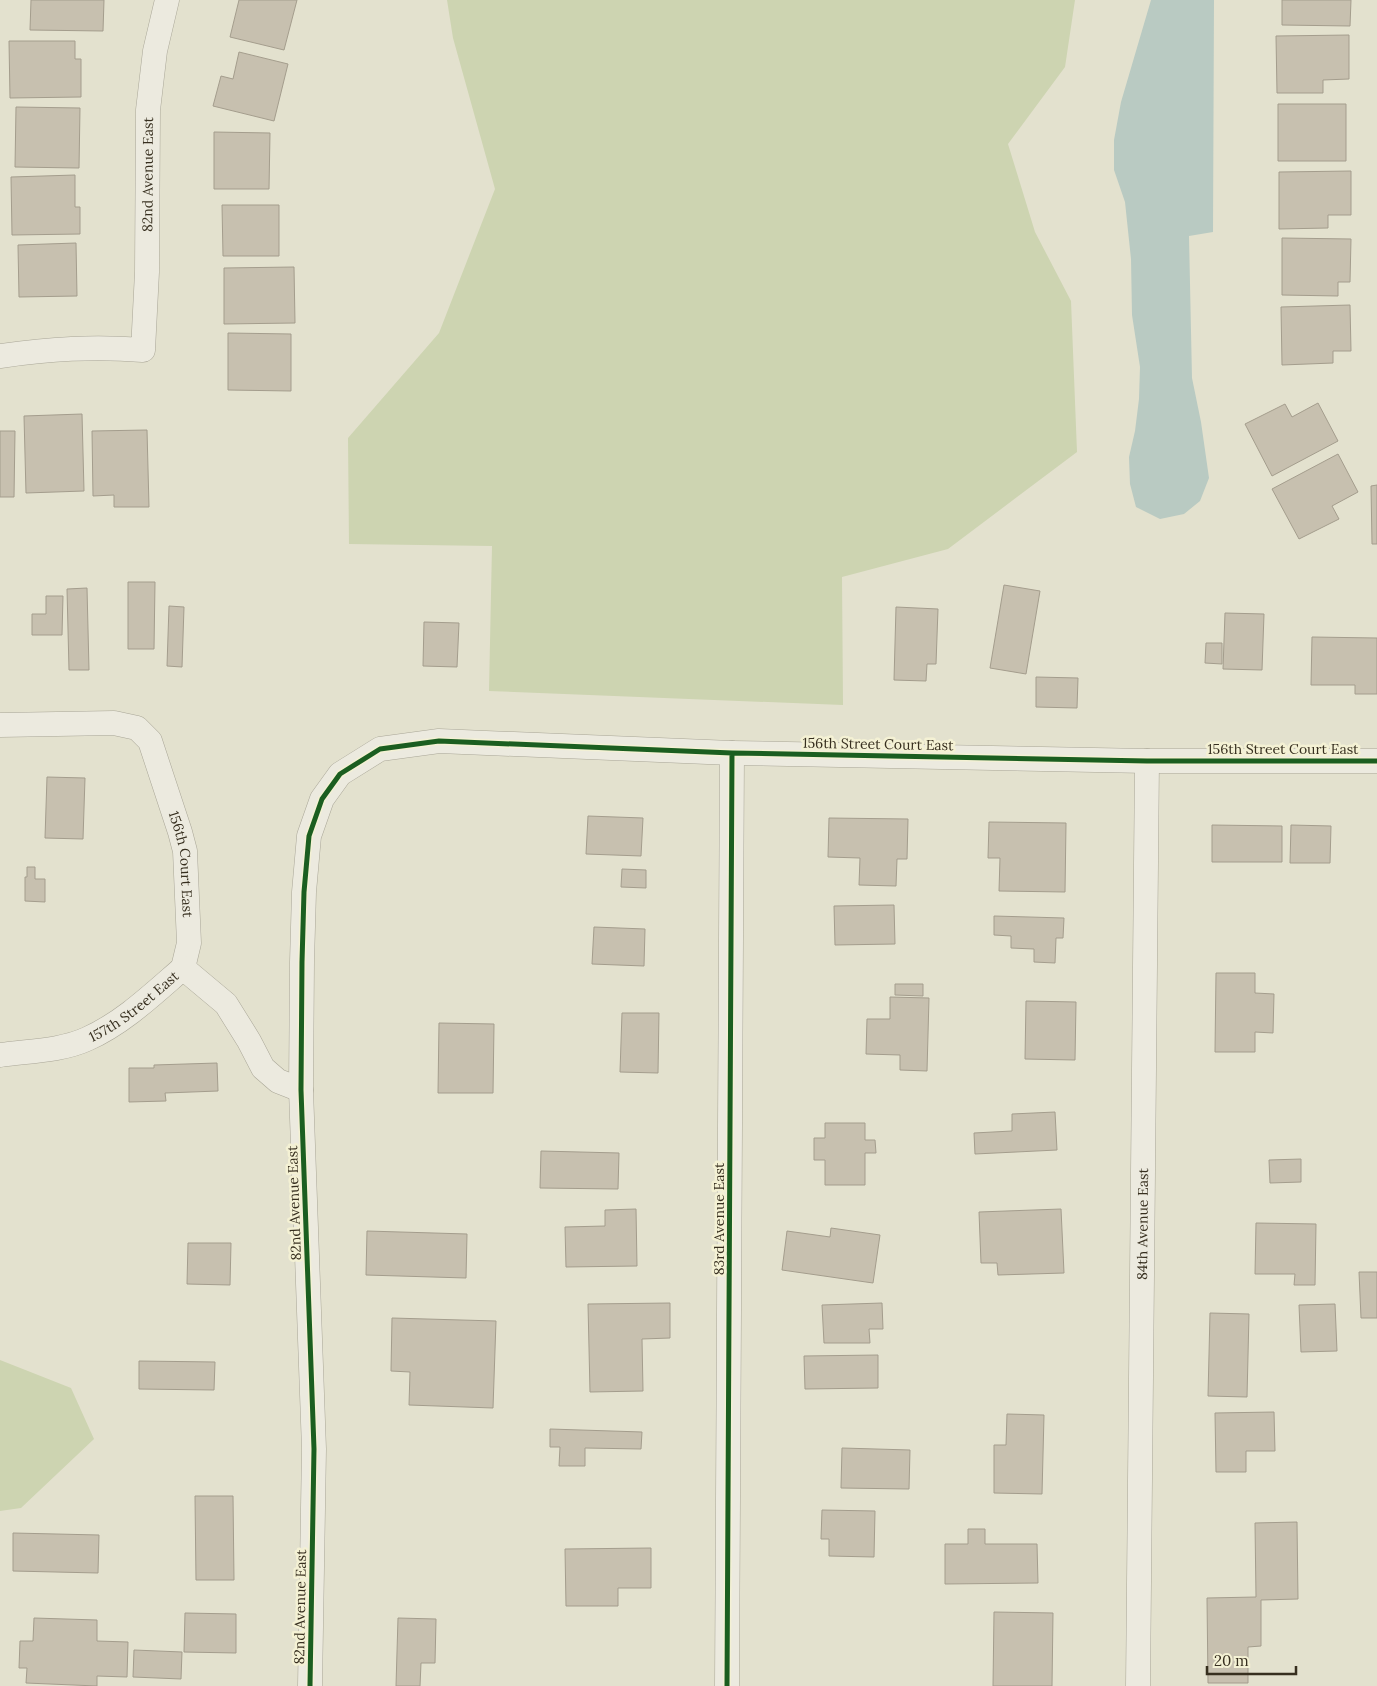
<svg xmlns="http://www.w3.org/2000/svg" width="1377" height="1686" font-family="Lora,serif">
	<style>
		.green { fill: #cdd4b1 }
		.water { fill: #b9cac2 }
		.building { fill: #c7c0af; stroke: #a49d8d }
		.lines { fill: none; stroke-linecap: round; stroke-linejoin: round }
		.minor-casing { stroke: #a9a697; stroke-width: 25 }
		.minor { stroke: #eceadf; stroke-width: 24 }
		.cycleway-casing { stroke: #f4f1d4; stroke-width: 8 }
		.cycleway { stroke: #1b5e20; stroke-width: 5 }
		.labels { text-anchor: middle; dominant-baseline: central; stroke-width: 5; stroke-linejoin: round; paint-order: stroke }
		.street-label { font-size: 14px; fill: #372f1f; stroke: #f4f1d4 }
	</style>
	<rect width="100%" height="100%" fill="#e3e1ce"/>
	<!-- green -->
	<path class="green" d="M447 0H1075L1065 67 1008 144 1035 232 1071 301 1077 452 948 549 842 577 843 705 489 691 492 546 349 544 348 438 439 333 495 189 453 38Z
		M0 1360 71 1388 94 1439 21 1508 0 1511Z"/>
	<!-- water -->
	<path class="water" d="M1151 0H1214L1213 232 1189 236 1192 378 1201 422 1209 478 1200 501 1184 514 1160 519 1136 507 1130 484 1129 457 1135 431 1139 399 1140 367 1132 315 1131 259 1125 202 1114 170V140L1121 102Z"/>
	<!-- building -->
	<path class="building" d="M31 0H104L103 31 30 30Z
		M239 0H297L284 50 230 37Z
		M1282 0H1351L1350 26 1282 25Z
		M1349 35V79L1323 80V93H1277L1276 36Z
		M9 41H75V59H81V97L10 98Z
		M239 52 288 64 274 121 213 106 221 76 233 79Z
		M1278 104H1346V161H1278Z
		M16 107 80 108 79 168 15 167Z
		M214 132 270 133 269 189H214Z
		M1351 171V215H1328V228L1279 229V172Z
		M75 175V207H80V234L12 235 11 177Z
		M222 205H279V256H223Z
		M1282 238 1351 239 1350 282H1338V296L1282 295Z
		M76 243 77 296 19 297 18 245Z
		M294 267 295 323 224 324V268Z
		M1350 305 1351 351H1333V363L1282 365 1281 307Z
		M228 333 291 334V391L228 390Z
		M1318 403 1338 441 1272 476 1245 424 1285 404 1292 417Z
		M82 414 84 491 26 493 24 416Z
		M147 430 149 507H114V495L93 496 92 431Z
		M0 431H15L14 497H0Z
		M1338 454 1358 492 1332 506 1339 519 1299 539 1272 489Z
		M1377 485V544H1372L1371 486Z
		M128 582H155L154 649H128Z
		M1004 585 1040 591 1026 674 990 668Z
		M87 588 89 670H69L67 589Z
		M46 596H63L62 635H32V614H46Z
		M169 606 184 607 182 667 167 666Z
		M896 607 938 609 936 664H927L926 681 894 680Z
		M1225 613 1264 614 1262 670 1223 669Z
		M424 622 459 623 457 667 423 666Z
		M1312 637 1377 638V694H1355V685H1311Z
		M1206 643H1222V664L1205 663Z
		M1036 677 1078 678 1077 708 1036 707Z
		M47 777 85 778 83 839 45 838Z
		M588 816 643 818 641 856 586 854Z
		M829 818 908 819 907 859H897L896 886 859 885 860 858 828 857Z
		M989 822 1066 823 1065 892 999 891 1000 858H988Z
		M1212 825 1282 826V862H1212Z
		M1291 825 1331 826 1330 863H1290Z
		M27 867H35V879H45V902L25 901V877H27Z
		M622 869 646 870V888L621 887Z
		M894 905 895 944 835 945 834 906Z
		M994 916 1064 918 1063 938H1056L1055 963 1034 962V949L1011 948V936L994 935Z
		M594 927 645 929 644 966 592 964Z
		M1216 973H1255V993L1274 994 1273 1033 1255 1032V1052H1215Z
		M895 984H923V996L895 995Z
		M890 997 929 998 927 1071 900 1070V1055L866 1054 867 1019H890Z
		M1026 1001 1076 1002 1075 1060 1025 1059Z
		M622 1013H659L658 1073 620 1072Z
		M439 1023 494 1024 493 1093H438Z
		M217 1063 218 1091 165 1093 166 1101 129 1102V1068H154V1065Z
		M1055 1112 1057 1150 975 1154 974 1133 1012 1131V1114Z
		M825 1123H865V1140H875L876 1153H865V1185H825V1160H814V1138H825Z
		M541 1151 619 1153 618 1189 540 1188Z
		M1301 1159V1182L1270 1183 1269 1160Z
		M636 1209 637 1266 566 1267 565 1227 605 1226V1210Z
		M1061 1209 1064 1273 998 1275 997 1263H981L979 1212Z
		M1256 1223 1316 1224 1315 1285H1294L1295 1274H1255Z
		M831 1228 880 1235 873 1283 782 1270 787 1231 830 1237Z
		M367 1231 467 1234 466 1278 366 1275Z
		M188 1243H231L230 1285 187 1284Z
		M1359 1272H1377V1318H1361Z
		M670 1303V1338L642 1339 643 1391 590 1392 588 1304Z
		M882 1303 883 1329H869L870 1343H824L822 1305Z
		M1335 1304 1337 1351 1301 1352 1299 1305Z
		M1210 1313 1249 1314 1247 1397 1208 1396Z
		M392 1318 496 1321 493 1408 409 1405 410 1372 391 1371Z
		M878 1355V1388L805 1389 804 1356Z
		M139 1361 215 1362 214 1390 139 1389Z
		M1274 1412 1275 1451H1246V1472H1216L1215 1413Z
		M1007 1414 1044 1415 1042 1494 994 1493V1445H1006Z
		M550 1429 642 1432 641 1449 585 1448V1466H559L560 1447H550Z
		M842 1448 910 1450 909 1489 841 1488Z
		M195 1496H233L234 1580H196Z
		M822 1510 875 1511 874 1557 829 1556V1539H821Z
		M1297 1522 1298 1599 1261 1600V1646L1248 1647V1683H1208L1207 1598 1256 1597 1255 1523Z
		M968 1529H985V1544H1037L1038 1583 945 1584V1544H968Z
		M13 1533 99 1535 98 1573 13 1571Z
		M651 1548V1588H618V1606H566L565 1549Z
		M994 1612 1053 1613 1052 1686H993Z
		M185 1613 236 1614V1653L184 1652Z
		M34 1618 97 1620V1641L128 1642 127 1677 97 1676V1686L26 1683 27 1668H19L20 1641H33Z
		M398 1618 436 1619 435 1663H421L420 1686H396Z
		M134 1650 182 1652 181 1679 133 1677Z"/>
	<g class="lines">
		<defs>
			<g id="minor">
				<path id="s1" d="M0 356C50 349 93 346 143 350L147 272 148 110 155 51 167 0"/>
				<path id="s2" d="M0 725 114 723 137 728 150 741 180 832 185 851 189 943 183 968"/>
				<path id="s3" d="M0 1055C28 1051 61 1051 87 1039 123 1023 153 994 183 968L226 1004 249 1041 263 1068 278 1081 301 1090"/>
				<path d="M310 1686 314 1449 301 1090 302 962 304 892 309 836 322 799 340 774 380 749 439 741 732 753 1147 761H1377"/>
				<path d="M727 1686 732 753"/>
				<path id="s4" d="M1138 1686 1147 761"/>
			</g>
		</defs>
		<!-- minor casing -->
		<use href="#minor" class="minor-casing"/>
		<!-- minor -->
		<use href="#minor" class="minor"/>
		<defs>
			<path id="cycleway" d="M310 1686 314 1449 301 1090 302 962 304 892 309 836 322 799 340 774 380 749 439 741 732 753 1147 761H1377
				M727 1686 732 753"/>
		</defs>
		<!-- cycleway casing -->
		<use href="#cycleway" class="cycleway-casing"/>
		<!-- cycleway -->
		<use href="#cycleway" class="cycleway"/>
	</g>
	<g class="labels">
		<!-- street labels -->
		<g class="street-label">
			<text stroke="none"><textPath href="#s1" startOffset="319">82nd Avenue East</textPath></text>
			<text transform="translate(878 744) rotate(1)">156th Street Court East</text>
			<text x="1283" y="749">156th Street Court East</text>
			<text stroke="none"><textPath href="#s2" startOffset="284">156th Court East</textPath></text>
			<text stroke="none"><textPath href="#s3" startOffset="146">157th Street East</textPath></text>
			<text transform="translate(294 1203) rotate(-92)">82nd Avenue East</text>
			<text transform="translate(719 1219) rotate(-90)">83rd Avenue East</text>
			<text stroke="none"><textPath href="#s4" startOffset="462">84th Avenue East</textPath></text>
			<text transform="translate(300 1607) rotate(-89)">82nd Avenue East</text>
		</g>
	</g>
	<!-- scale -->
	<path d="M1207 1666v8h89v-8" fill="none" stroke="#372f1f" stroke-width="2.5"/>
	<text x="1214" y="1666" font-size="15" fill="#372f1f" stroke="#f4f1d4" stroke-width="4" paint-order="stroke">20 m</text>
</svg>
